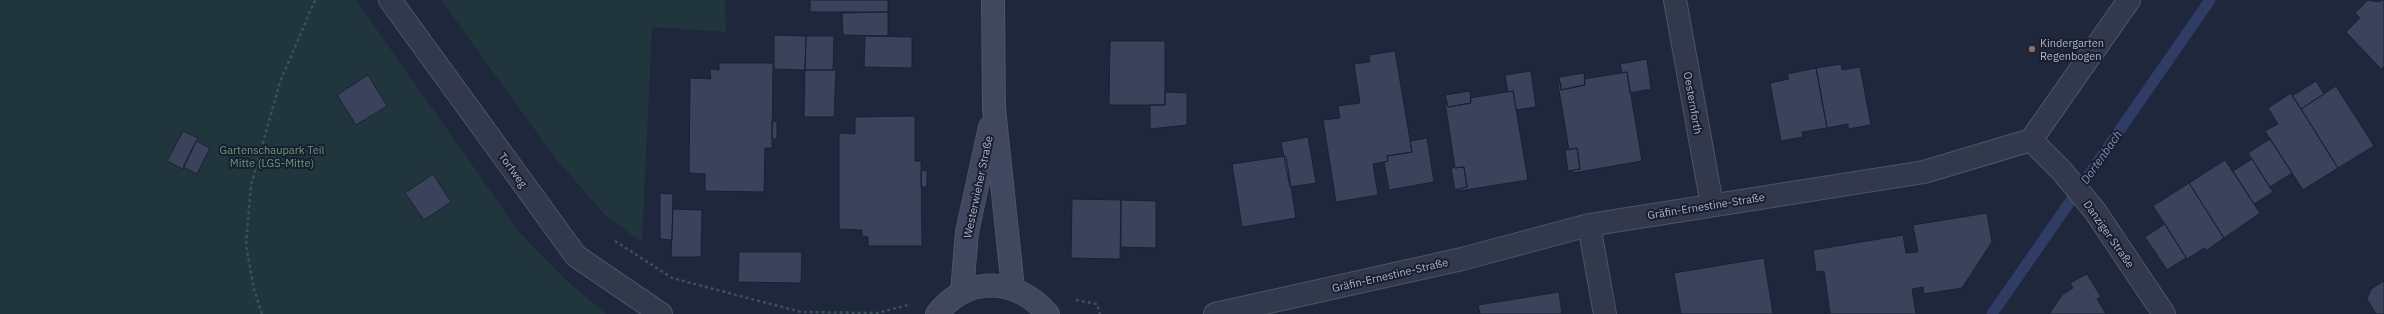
<svg xmlns="http://www.w3.org/2000/svg" width="2384" height="314" font-family="'IBM Plex Sans',sans-serif">
	<style>
		.green { fill: #21353d }
		.lines { fill: none; stroke-linecap: round; stroke-linejoin: round }
		.stream { stroke: #2f3c63; stroke-width: 11 }
		.building { fill: #3b435c; stroke: #1b2132 }
		.minor-casing { stroke: #4e5466; stroke-width: 24 }
		.secondary-casing { stroke: #4e5466; stroke-width: 24 }
		.path { stroke: #3c5157; stroke-width: 2.5; stroke-dasharray: 3 3; stroke-linecap: butt }
		.minor { stroke: #33394c; stroke-width: 22 }
		.secondary { stroke: #41475f; stroke-width: 22 }
		.education-dot { fill: #8d6e63; stroke: #191f30; stroke-width: 1.5 }
		.labels { text-anchor: middle; dominant-baseline: central; stroke-width: 4; stroke-linejoin: round; paint-order: stroke }
		.poi-label { font-size: 11px; fill: #aeb4c8; stroke: #191f30; text-anchor: start }
		.street-label { font-size: 11px; fill: #aeb4c8; stroke: #191f30 }
		.park-label { font-size: 11px; fill: #639b79; stroke: #191f30 }
		.water-label { font-size: 12px; font-style: italic; fill: #7a8bb8; stroke: #191f30 }
	</style>
	<rect width="100%" height="100%" fill="#1f273c"/>
	<!-- green -->
	<path class="green" d="M0 0H356L520 233 566 280 606 314H0Z
		M441 0H725L726 32 652 27 642 242 605 215 556 159Z"/>
	<g class="lines">
		<!-- stream -->
		<path class="stream" d="M1992 314 2210 0"/>
	</g>
	<!-- building -->
	<path class="building" d="M810 0H888V12H810Z
		M2368 0 2378 2 2384 0V67L2381 69 2346 32 2360 18 2355 13Z
		M888 12V36L843 35 842 13Z
		M774 35 806 36 805 70 774 69Z
		M806 36H834L833 70H805Z
		M865 36 912 37V68L864 67Z
		M1110 41H1165V105H1109Z
		M1395 51 1412 152 1387 156 1388 161 1373 164 1378 195 1336 202 1323 120 1340 118 1338 106 1360 103 1354 64 1370 62 1369 55Z
		M1647 59 1651 89 1630 93 1627 72 1622 73 1620 64Z
		M719 63H773L772 148H765L764 192 705 191V174L689 173 690 78 711 79 710 69 719 70Z
		M1841 64 1842 70 1860 67 1871 125 1848 129V124L1827 128 1816 68Z
		M1816 68 1827 128 1802 132 1803 137 1781 141 1770 83 1789 79 1787 74Z
		M805 70H836L834 117H804Z
		M1531 71 1536 107 1516 110 1513 91 1508 92 1505 75Z
		M1627 72 1642 161 1573 173V170L1580 169 1577 148 1569 150 1558 84 1561 83V90L1585 85 1584 79Z
		M1584 73 1585 85 1561 90 1559 77Z
		M368 75 387 106 356 125 337 95Z
		M2316 81 2324 94 2301 109 2292 96Z
		M2336 86 2374 146 2338 168 2301 109Z
		M1470 91 1471 103 1448 107 1445 95Z
		M1513 91 1528 180 1459 191V189L1467 187 1464 167 1455 168 1445 102H1447L1448 107 1471 103 1470 98Z
		M1165 92 1187 93V125L1150 129V105H1165Z
		M2291 93 2338 168 2303 190 2265 131 2278 124 2268 108Z
		M915 116V161H921L922 246H868V237L862 236V230L839 229V133L855 134V117Z
		M772 121 777 122V139H772Z
		M183 131 198 138 183 169 167 161Z
		M1308 137 1316 183 1290 187 1281 142Z
		M1427 138 1434 182 1389 190 1384 162 1388 161 1387 156 1412 152 1410 141Z
		M2270 139 2292 173 2270 187 2248 153Z
		M196 141 210 148 197 174 183 167Z
		M1577 148 1580 169 1568 171 1565 150Z
		M1286 156 1296 218 1242 227 1232 164Z
		M2252 159 2273 192 2254 204 2233 171Z
		M2225 160 2260 213 2224 238 2189 183Z
		M1464 167 1467 187 1455 190 1451 168Z
		M927 170V187H921V171Z
		M433 174 451 202 424 220 405 193Z
		M2189 183 2224 238 2207 250 2204 248 2187 259 2153 206Z
		M660 193 673 194 672 240 660 239Z
		M1072 199 1121 200 1120 259 1071 258Z
		M1121 200 1156 201V248L1121 247Z
		M673 209 702 210 701 257H671Z
		M1987 213 1992 242 1962 288 1924 294 1923 287 1912 289 1916 314H1830L1824 271 1816 272 1813 250 1903 235 1906 253 1918 252 1913 225Z
		M2165 224 2186 258 2167 270 2145 237Z
		M739 252H802L801 283 738 282Z
		M1764 258 1773 314H1681L1674 273Z
		M2087 274 2101 297 2097 299 2106 314H2049L2063 294 2073 288 2070 283Z
		M2384 281V314H2376L2367 299 2371 289Z
		M1559 292 1562 314H1480L1478 305Z"/>
	<g class="lines">
		<defs>
			<path id="minor" d="M390 0 576 256 661 314
				M1675 0 1712 205
				M2031 140 2061 170 2095 211 2164 314
				M1589 225 1605 314
				M1215 314 1462 259 1589 225 1924 172 2031 140 2129 0"/>
			<path id="secondary" d="M993 0 994 108 1013 288
				M962 291 967 232 990 127
				M937 314C969 274 1016 278 1048 314"/>
		</defs>
		<!-- minor casing -->
		<use href="#minor" class="minor-casing"/>
		<!-- secondary casing -->
		<use href="#secondary" class="secondary-casing"/>
		<!-- path -->
		<path class="path" d="M615 241 672 278 801 312 877 313 908 305
			M1076 300 1097 304 1100 314
			M262 314 254 289 246 245 251 185 280 82 315 0"/>
		<!-- minor -->
		<use href="#minor" class="minor"/>
		<!-- secondary -->
		<use href="#secondary" class="secondary"/>
	</g>
	<!-- markers -->
	<circle class="education-dot" cx="2032" cy="49" r="4"/>
	<g class="labels">
		<!-- poi labels -->
		<g class="poi-label">
			<text x="2040" y="43">Kindergarten<tspan x="2040" dy="13">Regenbogen</tspan></text>
		</g>
		<!-- street labels -->
		<g class="street-label">
			<text transform="translate(1693 103) rotate(80)">Oesternforth</text>
			<text transform="translate(513 170) rotate(54)">Torfweg</text>
			<text transform="translate(978 187) rotate(-78)">Westerwieher Straße</text>
			<text transform="translate(1706 206) rotate(-9)">Gräfin-Ernestine-Straße</text>
			<text transform="translate(2109 234) rotate(55)">Danziger Straße</text>
			<text transform="translate(1390 275) rotate(-13)">Gräfin-Ernestine-Straße</text>
		</g>
		<!-- park labels -->
		<g class="park-label">
			<text x="272" y="150">Gartenschaupark Teil<tspan x="272" dy="13">Mitte (LGS-Mitte)</tspan></text>
		</g>
		<!-- water labels -->
		<g class="water-label">
			<text transform="translate(2101 157) rotate(-55)">Dortenbach</text>
		</g>
	</g>
</svg>
